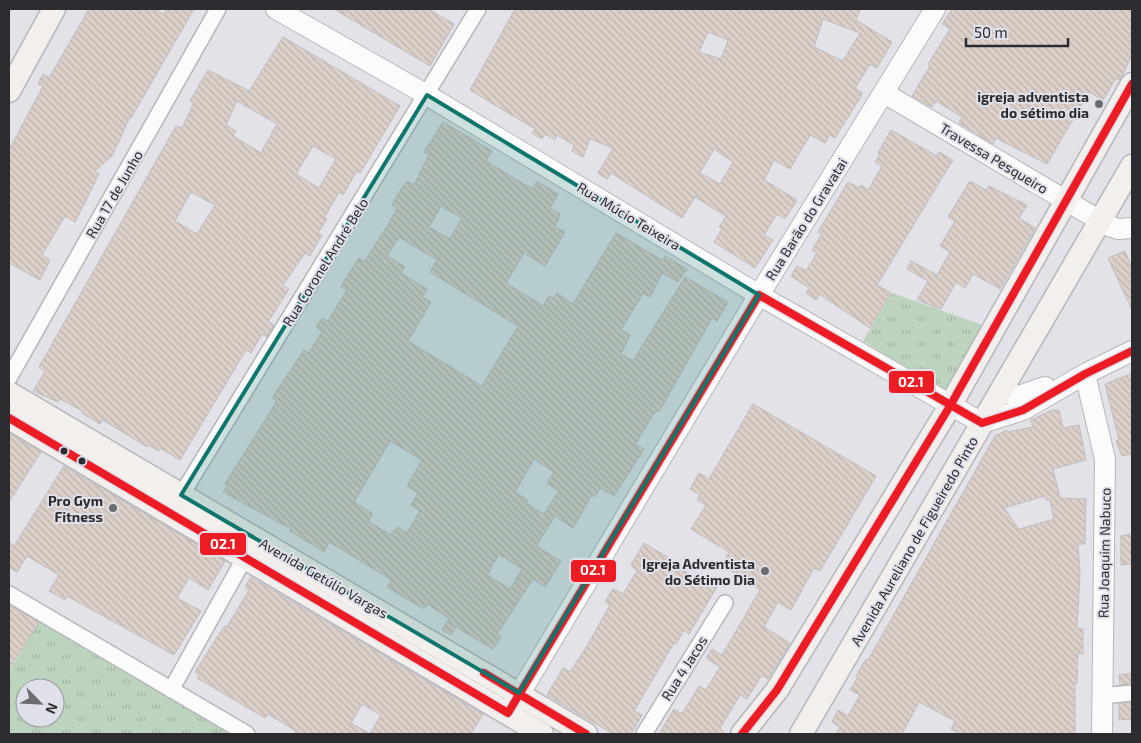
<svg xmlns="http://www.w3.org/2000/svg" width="1141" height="743" font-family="'Exo 2',sans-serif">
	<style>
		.park { fill: url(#park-tufts); fill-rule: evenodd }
		.building { fill: url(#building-back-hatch); stroke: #bfbebf; fill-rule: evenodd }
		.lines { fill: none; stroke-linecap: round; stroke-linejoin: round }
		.minor-casing { stroke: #b6b6bb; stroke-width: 18 }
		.tertiary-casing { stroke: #b6b6bb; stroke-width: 22 }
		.secondary-casing { stroke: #b6b6bb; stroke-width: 25 }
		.minor { stroke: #fbfbfc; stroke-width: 15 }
		.tertiary { stroke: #fbfbfc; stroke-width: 20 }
		.secondary { stroke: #f3efec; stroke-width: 22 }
		.bus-1-casing { stroke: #e0e0ea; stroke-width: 11 }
		.bus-1 { stroke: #ed1c24; stroke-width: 8 }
		.marked { fill: #0f766e; fill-opacity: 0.2; stroke: #0f766e; stroke-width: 4; stroke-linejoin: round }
		.poi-dot { fill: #6c6c70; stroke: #e0e0ea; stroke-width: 2 }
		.bus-dot { fill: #2c2c30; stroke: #e0e0ea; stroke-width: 2 }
		.labels { text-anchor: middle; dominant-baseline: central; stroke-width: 4; stroke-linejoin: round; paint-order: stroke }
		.poi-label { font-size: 14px; font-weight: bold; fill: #2c2c30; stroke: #e0e0ea; text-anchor: end }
		.street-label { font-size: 14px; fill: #2c2c30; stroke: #e0e0ea }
		.line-badge { stroke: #e0e0ea; stroke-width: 2 }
		.badge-label { font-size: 14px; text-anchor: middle; font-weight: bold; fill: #fff }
	</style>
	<defs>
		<pattern id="park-tufts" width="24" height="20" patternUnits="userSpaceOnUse" patternTransform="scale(1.25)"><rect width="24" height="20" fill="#bcd4bd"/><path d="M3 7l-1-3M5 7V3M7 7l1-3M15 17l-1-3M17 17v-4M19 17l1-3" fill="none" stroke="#a2b6a3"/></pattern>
		<pattern id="building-back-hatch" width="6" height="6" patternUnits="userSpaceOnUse" patternTransform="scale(1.25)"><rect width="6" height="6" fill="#dcd0c9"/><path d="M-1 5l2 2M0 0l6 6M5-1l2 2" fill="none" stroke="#bdb3ad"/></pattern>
	</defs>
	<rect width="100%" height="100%" fill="#e2e2e8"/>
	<!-- park -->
	<path class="park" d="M892 293 988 327 949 394 863 341Z
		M39 621 231 734H9V672ZM25 688H55V718H25Z"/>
	<!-- building -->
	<path class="building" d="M89 9H154L164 14 167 9H194L131 118 130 117 112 156 95 171 99 174 75 222 65 216 42 255 50 260 40 280 9 263V150L43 86 38 84 43 74 49 78Z
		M334 9H428L454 24 430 66Z
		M515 9H860L856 20 892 42 877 68 870 64 855 88 863 93 835 138 830 135 825 143 810 135 790 169 774 160 764 180 797 200 785 219 777 214 764 235 773 240 755 268 714 242 722 229 719 227 726 216 695 197 682 218 611 173 607 179 598 173 613 148 590 139 583 157 572 151 574 145 557 135 555 140 545 134 542 139 532 133 535 129 470 90ZM823 19 860 33 843 61 814 47ZM708 32 728 40 721 59 699 52ZM714 149 733 162 720 184 700 173Z
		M952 9H1132V55L1122 76 1119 80 1116 78 1103 100 1089 92 1047 164 996 138 993 144 959 123 962 117 936 101 932 107 912 96 930 66 928 64 950 29 942 24Z
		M283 37 400 106 360 173 357 171 343 195 339 192 324 218 327 219 318 233 322 235 310 256 305 253 283 285 289 289 268 322 274 325 267 337 262 334 251 353 246 350 180 460 160 448 159 451 148 445 147 447 103 420 100 424 82 413 83 411 60 399 58 402 33 391 45 372 39 367 176 126 182 128 194 103 190 101 208 70 249 91ZM237 101 277 124 261 153 233 136 236 131 226 125ZM313 146 336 159 319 188 296 174ZM191 192 215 205 197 234 175 221Z
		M443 122 492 151 486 161 532 189 537 181 558 194 550 208 560 214 555 227 565 232 545 266 524 253 506 283 543 306 549 296 554 298 557 293 573 304 616 233 662 260 665 256 687 269 678 282 662 273 650 297 643 293 621 330 630 335 621 354 633 361 685 277 728 302 717 321 712 318 660 410 654 413 635 445 644 449 614 496 600 488 595 497 592 495 573 528 555 516 536 546 561 561 545 587 533 579 497 634 501 637 493 649 456 627 451 635 442 630 449 618 427 604 424 609 387 587 392 580 329 542 324 552 290 531 291 529 223 492 227 486 225 484 277 401 272 398 304 350 309 353 322 331 316 327 322 318 328 321 347 290 341 287 346 278 359 258 364 262 388 225 397 208 392 205 401 189 407 181 414 185 429 155 424 152ZM441 206 462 218 450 239 429 227ZM399 237 437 260 430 272 518 326 482 386 408 341 431 302 422 297 427 289 401 273 405 267 387 256ZM390 441 422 460 407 486 418 493 411 505 420 511 407 533 397 527 390 535 368 521 373 514 354 502ZM534 459 554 472 547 483 559 491 544 514 526 503 528 500 515 492ZM499 554 522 569 510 589 487 575Z
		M891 130 937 156 939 152 953 160 877 285 891 293 870 328 819 294 816 300 806 293 809 288 791 276 797 266 806 271 817 253 812 250 822 234 818 232 848 182 859 188 861 185 868 190 882 166 875 162 880 154 878 153Z
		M970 181 986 190 989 186 1027 205 1019 218 1035 228 1000 289 973 274 965 288 956 282 941 309 917 300 928 281 907 269 911 261 937 275 950 252 940 246 955 221 948 217Z
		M1125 251 1132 268V310L1108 258Z
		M1132 373V454L1122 456 1116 441 1119 440 1105 384Z
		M753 404 876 476 820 571 814 568 791 610 778 602 764 627 790 643 768 679 762 675 747 699 740 695 720 728 725 734H659L674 709 682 714 699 686 706 690 720 667 706 658 712 649 722 655 760 590 722 565 729 552 691 529 706 505 697 500 700 495 690 489 699 473 709 479Z
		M1052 410H1059L1063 428 1079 425 1086 460 1053 469 1060 498 1086 499 1085 544H1078L1080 574 1077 628 1083 629V654L1078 653 1077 683H1075V734H961L951 729 955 721 919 702 902 734H836L840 727 832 722 838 710 848 716 860 695 850 690 858 677 856 676 866 659 868 660 995 436 1007 430V432L1033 427 1031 420ZM1045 496 1046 500H1050L1054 519 1019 529 1004 508Z
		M9 433 41 452 9 502Z
		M64 466 225 561 208 590 189 578 177 598 201 611 174 655 67 596 65 600 49 591 59 575 27 556 17 572 9 567V543L14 546Z
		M1132 534V564L1121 565V536Z
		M644 543 680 565 679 568 704 583 705 580 717 587 689 634 684 630 676 644 674 643 634 711 642 715 631 734H613L547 695 563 668 570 672 587 646 610 605 605 602 613 589 623 594 637 571 631 565Z
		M251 577 483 714 471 734H293L296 731 268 714 265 718 197 678 199 675 195 672 219 634 225 626 227 627 249 590 245 587ZM362 704 381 715 370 734 351 723Z
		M9 605 39 622 9 669Z
		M1132 673V684L1120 685 1119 675Z
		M1132 702V719L1119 720V704Z"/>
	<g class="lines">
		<defs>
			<path id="minor" d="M9 378 218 9
				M177 502 478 9
				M9 594 247 734
				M171 690 244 559
				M1102 696 1132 693
				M644 734 725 603"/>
			<path id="tertiary" d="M276 9 427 95 759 295 982 423 1023 410 1085 374 1132 351
				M884 93 1109 226 1118 229 1132 228
				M1085 374 1105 459 1102 734
				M1000 392 1019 396 1045 387
				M511 708 759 295 935 9"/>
			<path id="secondary" d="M9 91 54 9
				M9 393 586 734
				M9 418 542 734
				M742 734 777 690 950 406 1132 84
				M801 734 1132 166"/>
		</defs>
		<!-- minor casing -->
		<use href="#minor" class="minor-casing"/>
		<!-- tertiary casing -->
		<use href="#tertiary" class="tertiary-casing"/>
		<!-- secondary casing -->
		<use href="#secondary" class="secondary-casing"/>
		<!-- minor -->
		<use href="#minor" class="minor"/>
		<!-- tertiary -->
		<use href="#tertiary" class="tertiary"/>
		<!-- secondary -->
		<use href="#secondary" class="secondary"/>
		<defs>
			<path id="bus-1" d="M9 418 508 713 759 295 982 423 1023 410 1085 374 1132 351
				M484 673 586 734
				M742 734 777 690 950 406 1132 84"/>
		</defs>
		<!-- bus-1 casing -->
		<use href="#bus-1" class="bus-1-casing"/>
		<!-- bus-1 -->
		<use href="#bus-1" class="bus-1"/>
	</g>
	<!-- marked area -->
	<path class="marked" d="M427 95 759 295 519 693 181 495Z"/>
	<!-- markers -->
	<g class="poi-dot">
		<circle cx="1099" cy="104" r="5"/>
		<circle cx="113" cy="508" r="5"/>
		<circle cx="765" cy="571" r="5"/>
	</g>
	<g class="bus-dot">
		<circle cx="64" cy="451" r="4.5"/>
		<circle cx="82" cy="461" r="4.5"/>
	</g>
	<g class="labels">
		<!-- poi labels -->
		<g class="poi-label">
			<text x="1089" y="96">igreja adventista<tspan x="1089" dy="16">do sétimo dia</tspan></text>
			<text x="103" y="500">Pro Gym<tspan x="103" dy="16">Fitness</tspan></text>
			<text x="755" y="563">Igreja Adventista<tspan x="755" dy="16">do Sétimo Dia</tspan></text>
		</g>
		<!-- street labels -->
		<g class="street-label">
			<text transform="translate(994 158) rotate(31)">Travessa Pesqueiro</text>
			<text transform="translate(114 194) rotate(-60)">Rua 17 de Junho</text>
			<text transform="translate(629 216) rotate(31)">Rua Múcio Teixeira</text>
			<text transform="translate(806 219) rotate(-58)">Rua Barão do Gravatai</text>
			<text transform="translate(325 262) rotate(-58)">Rua Coronel André Belo</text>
			<text transform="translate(914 541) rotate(-60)">Avenida Aureliano de Figueiredo Pinto</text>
			<text transform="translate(1104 553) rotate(-89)">Rua Joaquim Nabuco</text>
			<text transform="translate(324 578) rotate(30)">Avenida Getúlio Vargas</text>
			<text transform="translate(684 668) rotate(-58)">Rua 4 Jacos</text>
		</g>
	</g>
	<g class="line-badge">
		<rect x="888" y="370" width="47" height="24" rx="5" fill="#ed1c24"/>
		<rect x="199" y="532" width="48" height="24" rx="5" fill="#ed1c24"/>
		<rect x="570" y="559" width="47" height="24" rx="5" fill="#ed1c24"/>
	</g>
	<g class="badge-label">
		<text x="911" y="387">02.1</text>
		<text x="223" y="549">02.1</text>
		<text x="593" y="575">02.1</text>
	</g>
	<!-- border -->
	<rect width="1141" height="743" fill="none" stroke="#2c2c30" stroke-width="20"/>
	<!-- north arrow -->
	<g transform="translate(40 703) rotate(114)"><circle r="24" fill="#e0e0ea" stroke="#9898a0"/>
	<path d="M0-4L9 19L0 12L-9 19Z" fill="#6c6c70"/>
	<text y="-8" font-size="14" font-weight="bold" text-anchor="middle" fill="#2c2c30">N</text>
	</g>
	<!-- scale -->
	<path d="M966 38v8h102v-8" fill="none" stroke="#2c2c30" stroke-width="2.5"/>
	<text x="974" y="38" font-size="15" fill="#2c2c30" stroke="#e0e0ea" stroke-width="4" paint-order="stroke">50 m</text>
</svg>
